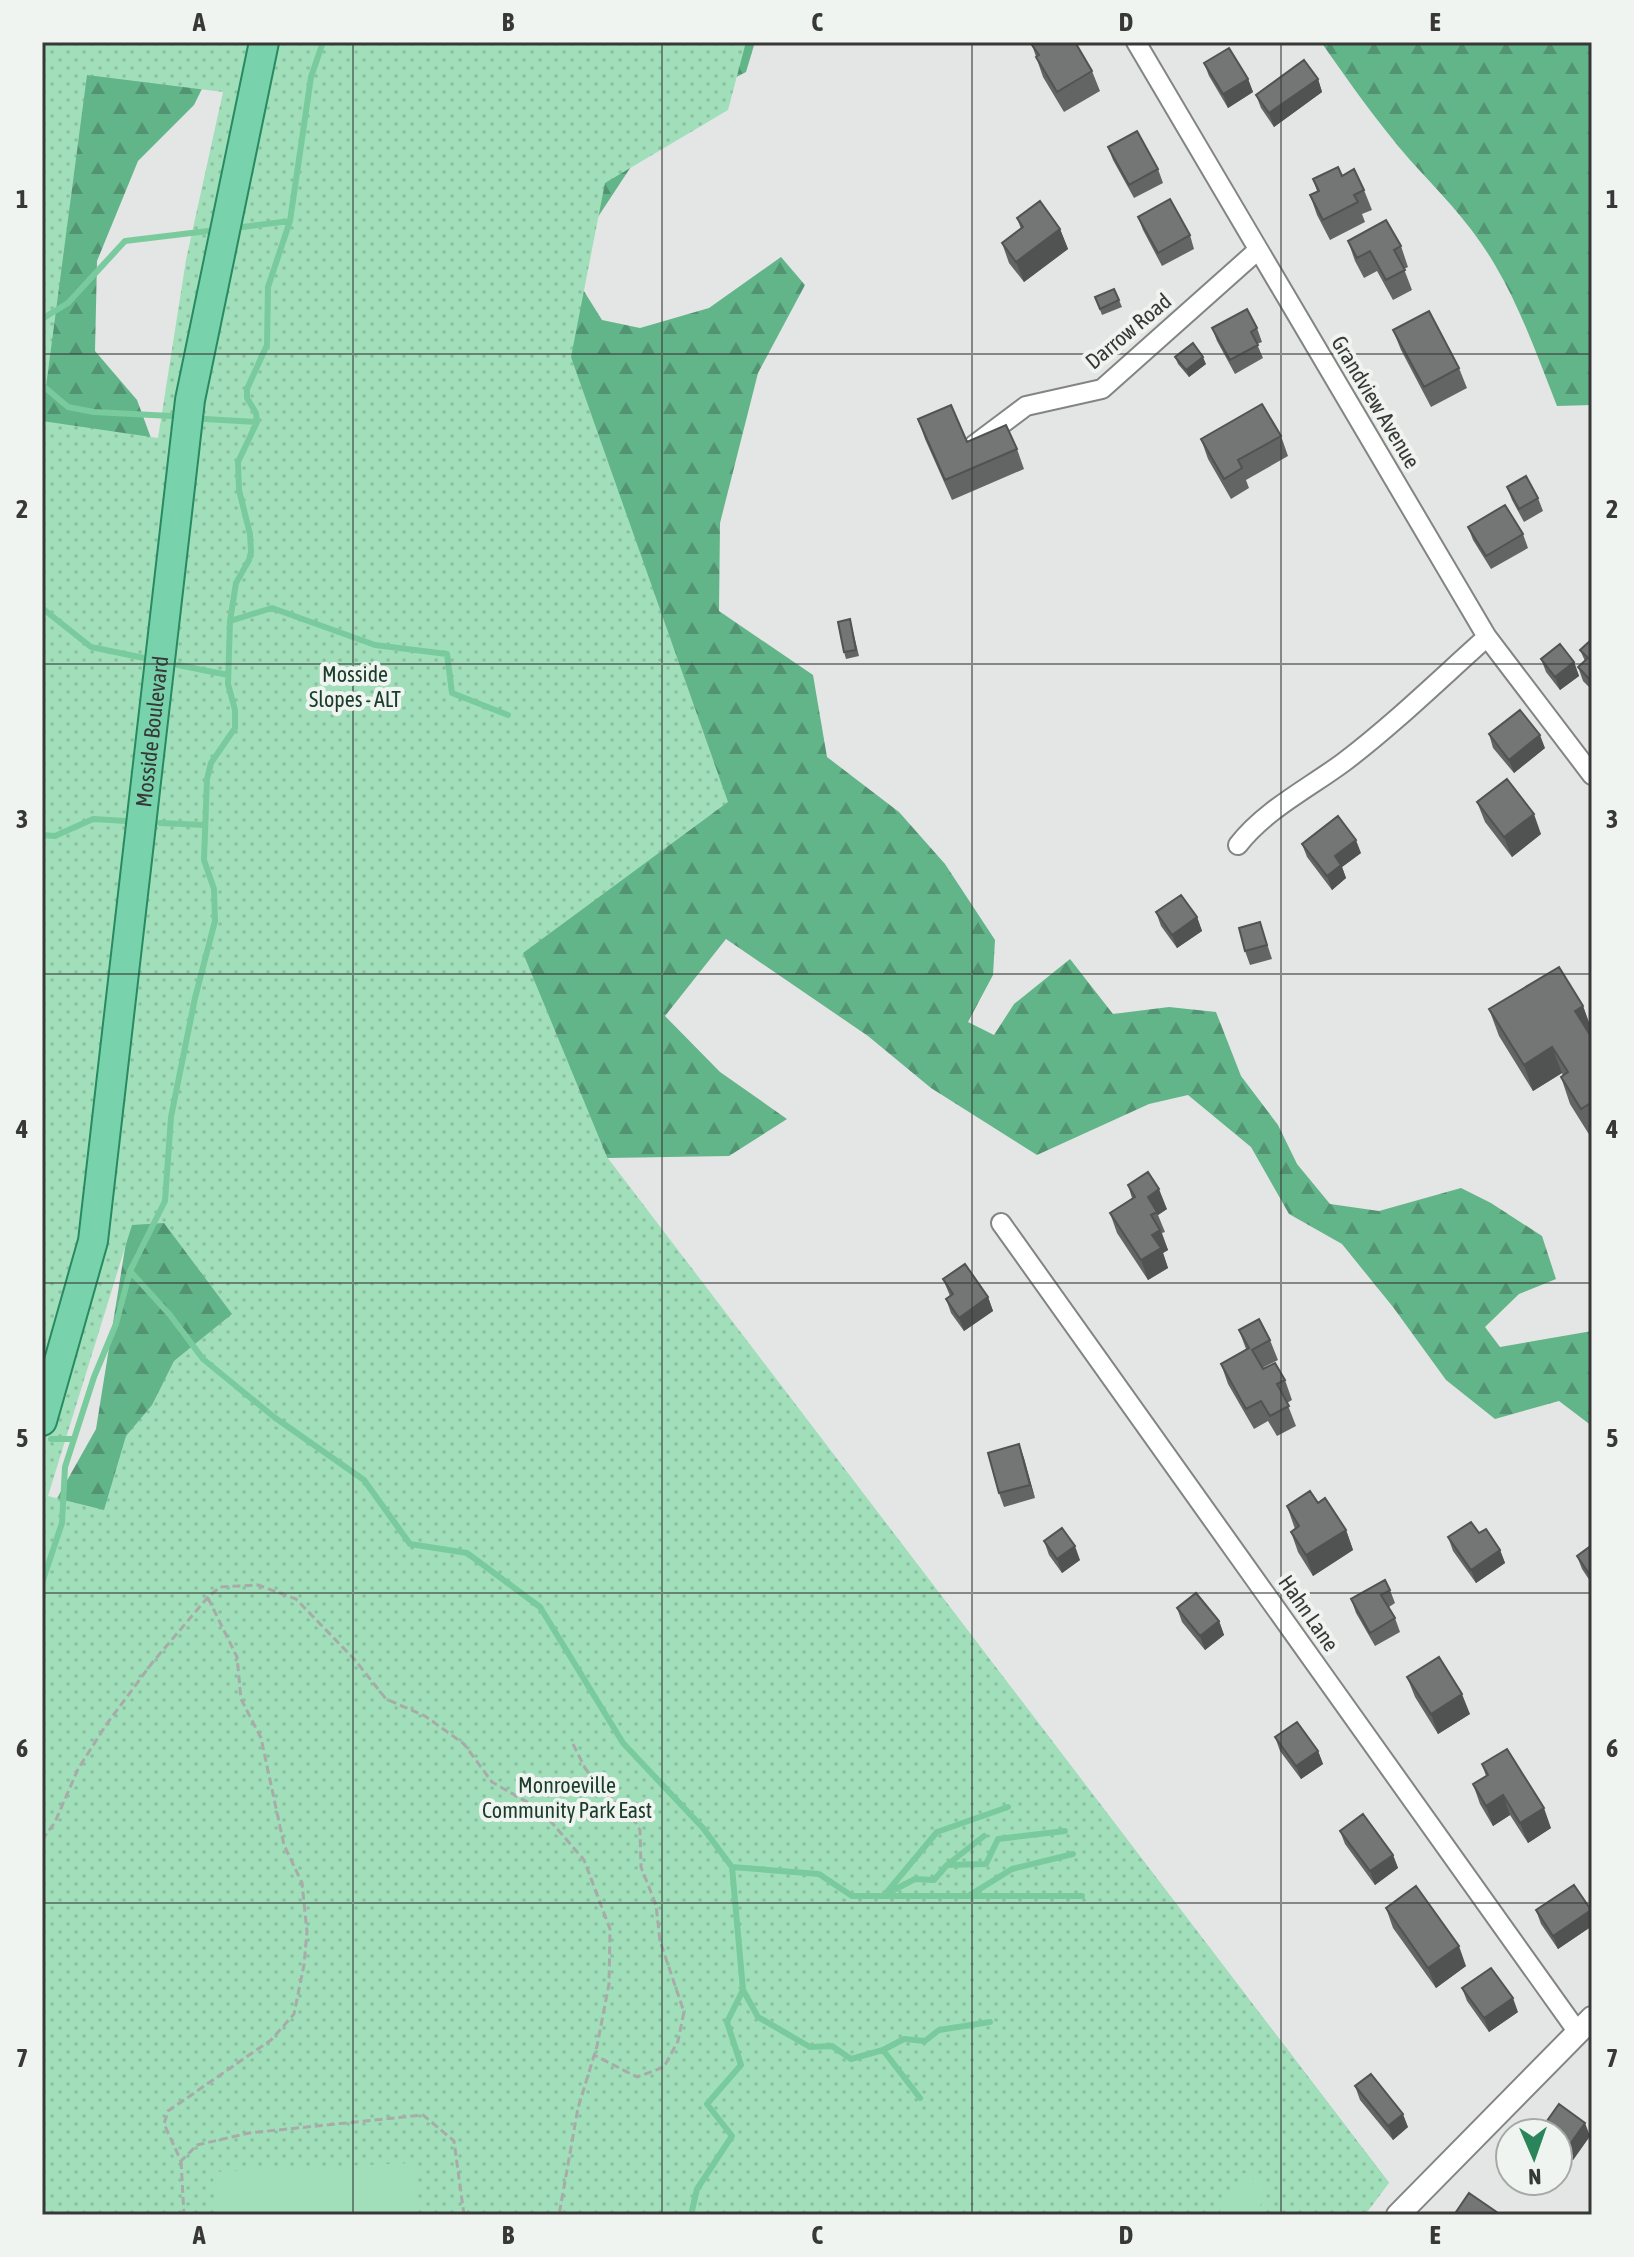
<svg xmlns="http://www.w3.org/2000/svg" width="1634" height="2257" font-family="'Asap Condensed',sans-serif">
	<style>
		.forest { fill: url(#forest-firs) }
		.park { fill: url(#park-dots); fill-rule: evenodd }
		.garden { fill: #a1dfbb }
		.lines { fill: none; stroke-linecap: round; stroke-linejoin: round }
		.stream { stroke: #79cb9e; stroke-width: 6 }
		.minor-casing { stroke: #828583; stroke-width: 22 }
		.tertiary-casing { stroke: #828583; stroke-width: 26 }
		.primary-casing { stroke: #278a61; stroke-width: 32 }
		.path { stroke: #a8aba9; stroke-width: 3; stroke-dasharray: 8 4; stroke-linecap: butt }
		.minor { stroke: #fff; stroke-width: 18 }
		.tertiary { stroke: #fff; stroke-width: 22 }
		.primary { stroke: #78d3ad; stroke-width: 28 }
		.wall { fill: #636564 }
		.shaded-wall { fill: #505351 }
		.building { fill: #737674; stroke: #505351; stroke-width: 2 }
		.grid { fill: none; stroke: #373837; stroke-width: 2; stroke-opacity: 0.55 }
		.labels { text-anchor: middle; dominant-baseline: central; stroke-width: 8; stroke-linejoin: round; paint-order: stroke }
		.street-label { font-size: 22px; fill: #373837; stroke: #f0f4f1 }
		.park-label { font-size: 22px; fill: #193d2a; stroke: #f0f4f1 }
		.neatline { fill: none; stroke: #373837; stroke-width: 3 }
		.grid-label { font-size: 26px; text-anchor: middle; font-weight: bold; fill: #373837 }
	</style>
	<defs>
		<pattern id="forest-firs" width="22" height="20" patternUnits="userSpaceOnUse" patternTransform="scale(2)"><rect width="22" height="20" fill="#62b489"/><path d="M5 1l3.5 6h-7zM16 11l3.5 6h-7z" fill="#529371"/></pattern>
		<pattern id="park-dots" width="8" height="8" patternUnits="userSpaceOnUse" patternTransform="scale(2)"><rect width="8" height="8" fill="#a1dfbb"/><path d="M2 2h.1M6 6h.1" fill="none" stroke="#8bc0a1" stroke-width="1.8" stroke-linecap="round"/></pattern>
	</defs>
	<rect width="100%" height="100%" fill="#e3e6e4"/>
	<!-- forest -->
	<path class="forest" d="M42 42H225L194 105 138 161 97 261 95 351 137 400 158 457 42 1145Z
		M292 42H755L746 72 665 115 567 264 602 320 640 328 709 308 781 257 805 285 758 373 720 523 719 611 813 675 827 757 899 812 945 864 995 940 993 975 968 1022 994 1035 1014 1004 1070 959 1113 1014 1169 1007 1216 1012 1241 1076 1278 1125 1297 1164 1330 1204 1379 1211 1461 1188 1491 1203 1542 1236 1556 1279 1519 1294 1485 1327 1500 1347 1592 1331V1426L1559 1401 1495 1419 1446 1380 1393 1307 1342 1244 1289 1214 1251 1147 1188 1095 1149 1104 1037 1155 931 1088 868 1036 726 939 665 1016 720 1072 787 1119 729 1156 607 1158 1389 2183 42 2215V1525L96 1429 135 1186Z
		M1321 42H1592V405L1557 406C1538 358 1521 309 1495 265 1472 225 1441 194 1410 160 1378 123 1349 82 1321 42Z"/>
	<!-- park -->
	<path class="park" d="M42 42H746L728 110 605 183 571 357 728 802 523 953 607 1157 1389 2183 1365 2215H42V421L158 438 186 260 223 92 87 75 42 417ZM164 1223 232 1314 174 1361 152 1405 126 1436 104 1510 48 1496 132 1225Z"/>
	<!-- garden -->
	<path class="garden" d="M414 2163 417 2215H215L213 2172Z
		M1244 2173 1270 2190 1254 2215H1218Z"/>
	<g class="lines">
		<!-- stream -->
		<path class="stream" d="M243 227 290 221
			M42 319 68 303 125 241 208 231
			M42 385 68 407 94 412 171 416
			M205 419 257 422
			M42 608 91 647 144 658
			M230 621 272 608 375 645 447 654 452 693 508 715
			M178 665 228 675
			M160 823 205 825
			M42 835 55 836 93 819 126 821
			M130 1271 170 1315 203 1359 274 1417 364 1480 410 1544 467 1553 540 1607 623 1743 703 1828 732 1867 743 1990 727 2022 741 2065 707 2104 732 2136 697 2189 691 2215
			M51 1439H74
			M42 1583 62 1523 65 1467 94 1377 116 1324 130 1271 165 1201 171 1117 195 998 215 921 214 889 204 860 207 779 211 763 235 728V710L228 684 230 621 236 583 249 560 251 552 250 534 239 490 238 462 257 422 256 413 247 398V389L267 345 268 287 290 221 311 77 323 42
			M947 1865 984 1836
			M732 1867 819 1874 852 1896H1082
			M887 1892 937 1832 1008 1807
			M886 1894 915 1879 934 1880 947 1865 986 1864 998 1839 1065 1831
			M970 1895 1012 1869 1073 1854
			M743 1990 758 2017 810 2047 832 2046 851 2059 883 2050 920 2098
			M883 2050 904 2039 925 2041 939 2030 990 2022"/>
		<defs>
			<path id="minor" d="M1136 42 1487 637 1592 775
				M974 445 1026 406 1102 389 1258 250
				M1238 845C1265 810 1309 788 1344 762 1394 724 1440 679 1487 637
				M1001 1223 1577 2031"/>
			<path id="tertiary" d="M1398 2215 1592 2018"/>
			<g id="primary">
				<path id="s1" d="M42 1421 93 1241 190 400 264 42"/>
			</g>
		</defs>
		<!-- minor casing -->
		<use href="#minor" class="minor-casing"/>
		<!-- tertiary casing -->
		<use href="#tertiary" class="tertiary-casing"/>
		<!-- primary casing -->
		<use href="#primary" class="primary-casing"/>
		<!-- path -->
		<path class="path" d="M208 1598 237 1657 241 1699 261 1738 284 1845 302 1883 307 1932 304 1965 294 2014 271 2040 168 2111 164 2124 181 2161 197 2145 249 2133 423 2115 454 2141 464 2215
			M573 1744 585 1768 601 1790 629 1812 640 1830 641 1867 656 1905 660 1941 684 2012 678 2041 664 2067 637 2077 594 2055
			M42 1840 55 1822 78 1769 106 1725 152 1663 208 1597 220 1587 258 1585 296 1599 355 1660 386 1699 425 1716 464 1744 492 1782 541 1810 584 1860 610 1929 609 1984 597 2046 578 2108 559 2215
			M181 2161 184 2215"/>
		<!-- minor -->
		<use href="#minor" class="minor"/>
		<!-- tertiary -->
		<use href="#tertiary" class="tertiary"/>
		<!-- primary -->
		<use href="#primary" class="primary"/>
	</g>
	<!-- wall -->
	<path class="wall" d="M1032 45 1092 71 1100 91 1064 112 1043 77Z
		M1204 63 1248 79 1253 92 1228 108 1209 76Z
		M1318 79 1322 92 1274 127 1261 108 1256 95Z
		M1108 147 1158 169 1163 183 1134 198 1113 160Z
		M1342 176 1364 190 1372 210 1362 214 1365 222 1330 240 1317 215 1310 195 1317 191 1313 179Z
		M1138 217 1190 235 1194 249 1162 266 1143 230Z
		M1017 218 1060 229 1068 249 1024 282 1009 263 1002 243 1021 229Z
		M1348 241 1401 246 1408 267 1404 269 1412 290 1393 300 1377 271 1364 278 1355 261Z
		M1095 297 1119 300 1122 307 1102 315Z
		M1212 328H1257L1262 342 1257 344 1263 358 1235 374 1217 341Z
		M1393 330 1459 368 1467 388 1431 407 1401 350Z
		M1175 357 1206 364 1189 377 1178 364Z
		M918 419 967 442 1017 449 1024 469 952 500 925 439Z
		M1281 436 1288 456 1246 480 1249 488 1231 499 1208 459 1201 439Z
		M1507 487 1538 498 1543 511 1524 522 1512 500Z
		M1468 527 1523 534 1528 548 1491 569 1473 540Z
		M850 619 859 656 846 659 844 652Z
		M1592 639V690L1583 681 1578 667 1585 661 1580 650Z
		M1541 659 1574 662 1579 676 1560 690 1546 672Z
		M1489 734 1545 748 1514 773 1493 748Z
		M1477 802 1541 834 1512 857 1485 822Z
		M1302 844 1361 853 1342 867 1346 878 1332 890 1307 857Z
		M1156 912 1197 917 1202 931 1177 948 1161 926Z
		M1260 922 1272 959 1250 965 1245 951Z
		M1583 1006 1592 1031 1590 1034 1592 1038V1135L1590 1136 1570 1104 1561 1077 1563 1076 1562 1073 1533 1091 1499 1036 1489 1009Z
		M1128 1185 1167 1209 1158 1215 1165 1232 1162 1233 1168 1250 1163 1253 1168 1268 1148 1280 1117 1233 1110 1213 1132 1198Z
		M943 1279 988 1297 993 1311 964 1331 951 1313 946 1299 950 1296Z
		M1239 1330 1270 1340 1278 1360 1262 1368 1285 1380 1292 1400 1287 1403 1296 1426 1277 1436 1268 1421 1254 1429 1228 1384 1221 1364 1246 1349Z
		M1019 1444 1035 1498 1004 1507 999 1493Z
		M1318 1503 1346 1530 1353 1550 1313 1576 1298 1552 1291 1532 1295 1529 1287 1506Z
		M1479 1533 1500 1550 1505 1563 1476 1583 1453 1551 1448 1537Z
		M1044 1541 1080 1560 1062 1573 1049 1555Z
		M1592 1545V1584L1582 1569 1577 1556Z
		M1390 1590 1395 1603 1389 1607 1395 1618 1400 1632 1375 1646 1356 1613 1351 1599Z
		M1177 1608 1219 1621 1224 1635 1205 1650 1182 1622Z
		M1407 1677 1470 1714 1438 1734 1415 1697Z
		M1275 1737 1318 1751 1323 1764 1301 1779 1280 1751Z
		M1482 1764 1551 1828 1528 1843 1510 1815 1493 1826 1480 1804 1473 1784 1486 1776Z
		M1340 1831 1393 1855 1398 1868 1375 1885 1345 1844Z
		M1386 1908 1466 1966 1436 1988 1393 1928Z
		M1536 1910H1591L1592 1926 1558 1949 1541 1924Z
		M1462 1988 1518 2012 1489 2032 1467 2001Z
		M1355 2086 1408 2127 1393 2140 1360 2100Z
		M1558 2133 1590 2136 1573 2160 1558 2149Z"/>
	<!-- shaded-wall -->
	<path class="shaded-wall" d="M1248 79 1253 92 1228 108 1223 94Z
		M1318 79 1322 92 1274 127 1269 113Z
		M1060 229 1068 249 1024 282 1016 262Z
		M1203 357 1206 364 1189 377 1186 370Z
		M1574 662 1579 676 1560 690 1555 677Z
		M1540 735 1545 748 1514 773 1509 760Z
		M1534 814 1541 834 1512 857 1504 837Z
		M1356 840 1361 853 1342 867 1346 878 1332 890 1327 876 1335 856Z
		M1197 917 1202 931 1177 948 1172 935Z
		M1583 1006 1592 1031V1033L1585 1037 1575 1011Z
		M1552 1047 1562 1073 1533 1091 1524 1065Z
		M1159 1189 1167 1209 1158 1215 1148 1197Z
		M1160 1230 1168 1250 1163 1253 1168 1268 1148 1280 1141 1260 1152 1235Z
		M988 1297 993 1311 964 1331 959 1318Z
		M1019 1444 1024 1458 1035 1498 1030 1485Z
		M1346 1530 1353 1550 1313 1576 1306 1555Z
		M1075 1546 1080 1560 1062 1573 1057 1559Z
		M1500 1550 1505 1563 1476 1583 1471 1570Z
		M1219 1621 1224 1635 1205 1650 1200 1636Z
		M1462 1694 1470 1714 1438 1734 1431 1714Z
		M1318 1751 1323 1764 1301 1779 1296 1766Z
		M1503 1795 1510 1815 1493 1826 1486 1806Z
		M1544 1808 1551 1828 1528 1843 1520 1823Z
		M1393 1855 1398 1868 1375 1885 1370 1871Z
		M1591 1910 1592 1926 1558 1949 1553 1936Z
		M1459 1946 1466 1966 1436 1988 1428 1968Z
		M1513 1998 1518 2012 1489 2032 1484 2018Z
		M1403 2114 1408 2127 1393 2140 1388 2126Z
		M1585 2123 1590 2136 1573 2160 1568 2147Z"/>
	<!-- building -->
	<path class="building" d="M1037 42H1075L1092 71 1057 92 1036 57 1039 55 1032 45Z
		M1229 48 1248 79 1223 94 1204 63Z
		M1304 60 1318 79 1269 113 1256 95Z
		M1137 131 1158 169 1129 185 1108 147Z
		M1338 167 1342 176 1354 169 1364 190 1354 195 1358 202 1323 220 1310 195 1319 191 1313 179Z
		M1170 199 1190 235 1158 253 1138 217Z
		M1040 201 1060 229 1016 262 1002 243 1023 227 1017 218Z
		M1386 220 1401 246 1394 250 1405 270 1386 280 1370 251 1357 258 1348 241Z
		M1114 289 1119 300 1100 309 1095 297Z
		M1247 309 1257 328 1251 332 1258 345 1230 360 1212 328Z
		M1429 311 1459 368 1424 387 1393 330Z
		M1193 343 1203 357 1186 370 1175 357Z
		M1262 404 1281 436 1238 460 1242 468 1224 479 1201 439Z
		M951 405 967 442 1006 425 1017 449 945 480 918 419Z
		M1526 476 1538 498 1519 509 1507 487Z
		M1505 505 1523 534 1486 556 1468 527Z
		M850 619 856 650 844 652 838 622Z
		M1592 639V682L1578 667 1588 658 1580 650Z
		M1560 644 1574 662 1555 677 1541 659Z
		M1520 710 1540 735 1509 760 1489 734Z
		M1507 779 1534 814 1504 837 1477 802Z
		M1338 816 1356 840 1335 856 1341 865 1327 876 1302 844Z
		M1181 895 1197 917 1172 935 1156 912Z
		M1260 922 1267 945 1245 951 1239 928Z
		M1559 967 1583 1006 1575 1011 1592 1038V1102L1581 1109 1561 1077 1568 1072 1552 1047 1524 1065 1489 1009Z
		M1148 1172 1159 1189 1148 1197 1157 1212 1151 1215 1160 1230 1152 1235 1161 1248 1141 1260 1110 1213 1135 1197 1128 1185Z
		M965 1264 988 1297 959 1318 946 1299 953 1294 943 1279Z
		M1259 1319 1270 1340 1252 1350 1263 1369 1275 1363 1285 1380 1277 1384 1289 1406 1270 1416 1261 1401 1246 1409 1221 1364 1249 1348 1239 1330Z
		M1019 1444 1030 1485 999 1493 988 1453Z
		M1310 1491 1318 1503 1325 1498 1346 1530 1306 1555 1291 1532 1299 1526 1287 1506Z
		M1471 1522 1479 1533 1486 1529 1500 1550 1471 1570 1448 1537Z
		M1062 1528 1075 1546 1057 1559 1044 1541Z
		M1592 1545V1578L1577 1556Z
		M1385 1580 1390 1590 1381 1595 1395 1618 1370 1633 1351 1599Z
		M1196 1593 1219 1621 1200 1636 1177 1608Z
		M1439 1657 1462 1694 1431 1714 1407 1677Z
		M1297 1722 1318 1751 1296 1766 1275 1737Z
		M1507 1749 1544 1808 1520 1823 1503 1795 1486 1806 1473 1784 1488 1775 1482 1764Z
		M1363 1814 1393 1855 1370 1871 1340 1831Z
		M1574 1885 1591 1910 1553 1936 1536 1910Z
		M1416 1886 1459 1946 1428 1968 1386 1908Z
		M1491 1968 1513 1998 1484 2018 1462 1988Z
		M1371 2074 1403 2114 1388 2126 1355 2086Z
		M1559 2104 1585 2123 1568 2147 1558 2139V2133H1549L1542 2128Z
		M1469 2193 1501 2215H1454Z"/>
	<!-- grid -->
	<path class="grid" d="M353 42V2215M662 42V2215M972 42V2215M1281 42V2215M42 354H1592M42 664H1592M42 974H1592M42 1283H1592M42 1593H1592M42 1903H1592"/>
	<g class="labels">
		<!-- street labels -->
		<g class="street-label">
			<text transform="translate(1128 331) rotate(-40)">Darrow Road</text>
			<text transform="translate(1376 402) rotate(59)">Grandview Avenue</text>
			<text stroke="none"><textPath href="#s1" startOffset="700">Mosside Boulevard</textPath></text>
			<text transform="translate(1309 1613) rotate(55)">Hahn Lane</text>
		</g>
		<!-- park labels -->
		<g class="park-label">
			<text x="355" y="674">Mosside<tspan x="355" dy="25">Slopes - ALT</tspan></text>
			<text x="567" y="1785">Monroeville<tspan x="567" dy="25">Community Park East</tspan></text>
		</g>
	</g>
	<!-- border -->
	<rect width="1634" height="2257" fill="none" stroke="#f0f4f1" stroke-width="88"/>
	<!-- north arrow -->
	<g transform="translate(1534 2157) rotate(178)"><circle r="38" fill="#f0f4f1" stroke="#a6a9a7" stroke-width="2"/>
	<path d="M0-6L14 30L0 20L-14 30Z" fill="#2b855b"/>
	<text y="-12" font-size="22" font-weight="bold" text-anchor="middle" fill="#373837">N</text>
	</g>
	<rect x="44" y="44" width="1546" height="2169" class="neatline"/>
	<g class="grid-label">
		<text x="199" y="31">A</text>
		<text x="508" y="31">B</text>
		<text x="817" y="31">C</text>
		<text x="1126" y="31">D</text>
		<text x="1435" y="31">E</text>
		<text x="22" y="208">1</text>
		<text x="1612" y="208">1</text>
		<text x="22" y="518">2</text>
		<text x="1612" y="518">2</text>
		<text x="22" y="828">3</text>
		<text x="1612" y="828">3</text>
		<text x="22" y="1138">4</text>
		<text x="1612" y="1138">4</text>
		<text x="22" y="1447">5</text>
		<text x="1612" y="1447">5</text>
		<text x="22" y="1757">6</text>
		<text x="1612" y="1757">6</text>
		<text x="22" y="2067">7</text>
		<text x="1612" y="2067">7</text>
		<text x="199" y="2244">A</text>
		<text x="508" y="2244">B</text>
		<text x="817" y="2244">C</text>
		<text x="1126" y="2244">D</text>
		<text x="1435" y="2244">E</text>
	</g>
</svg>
